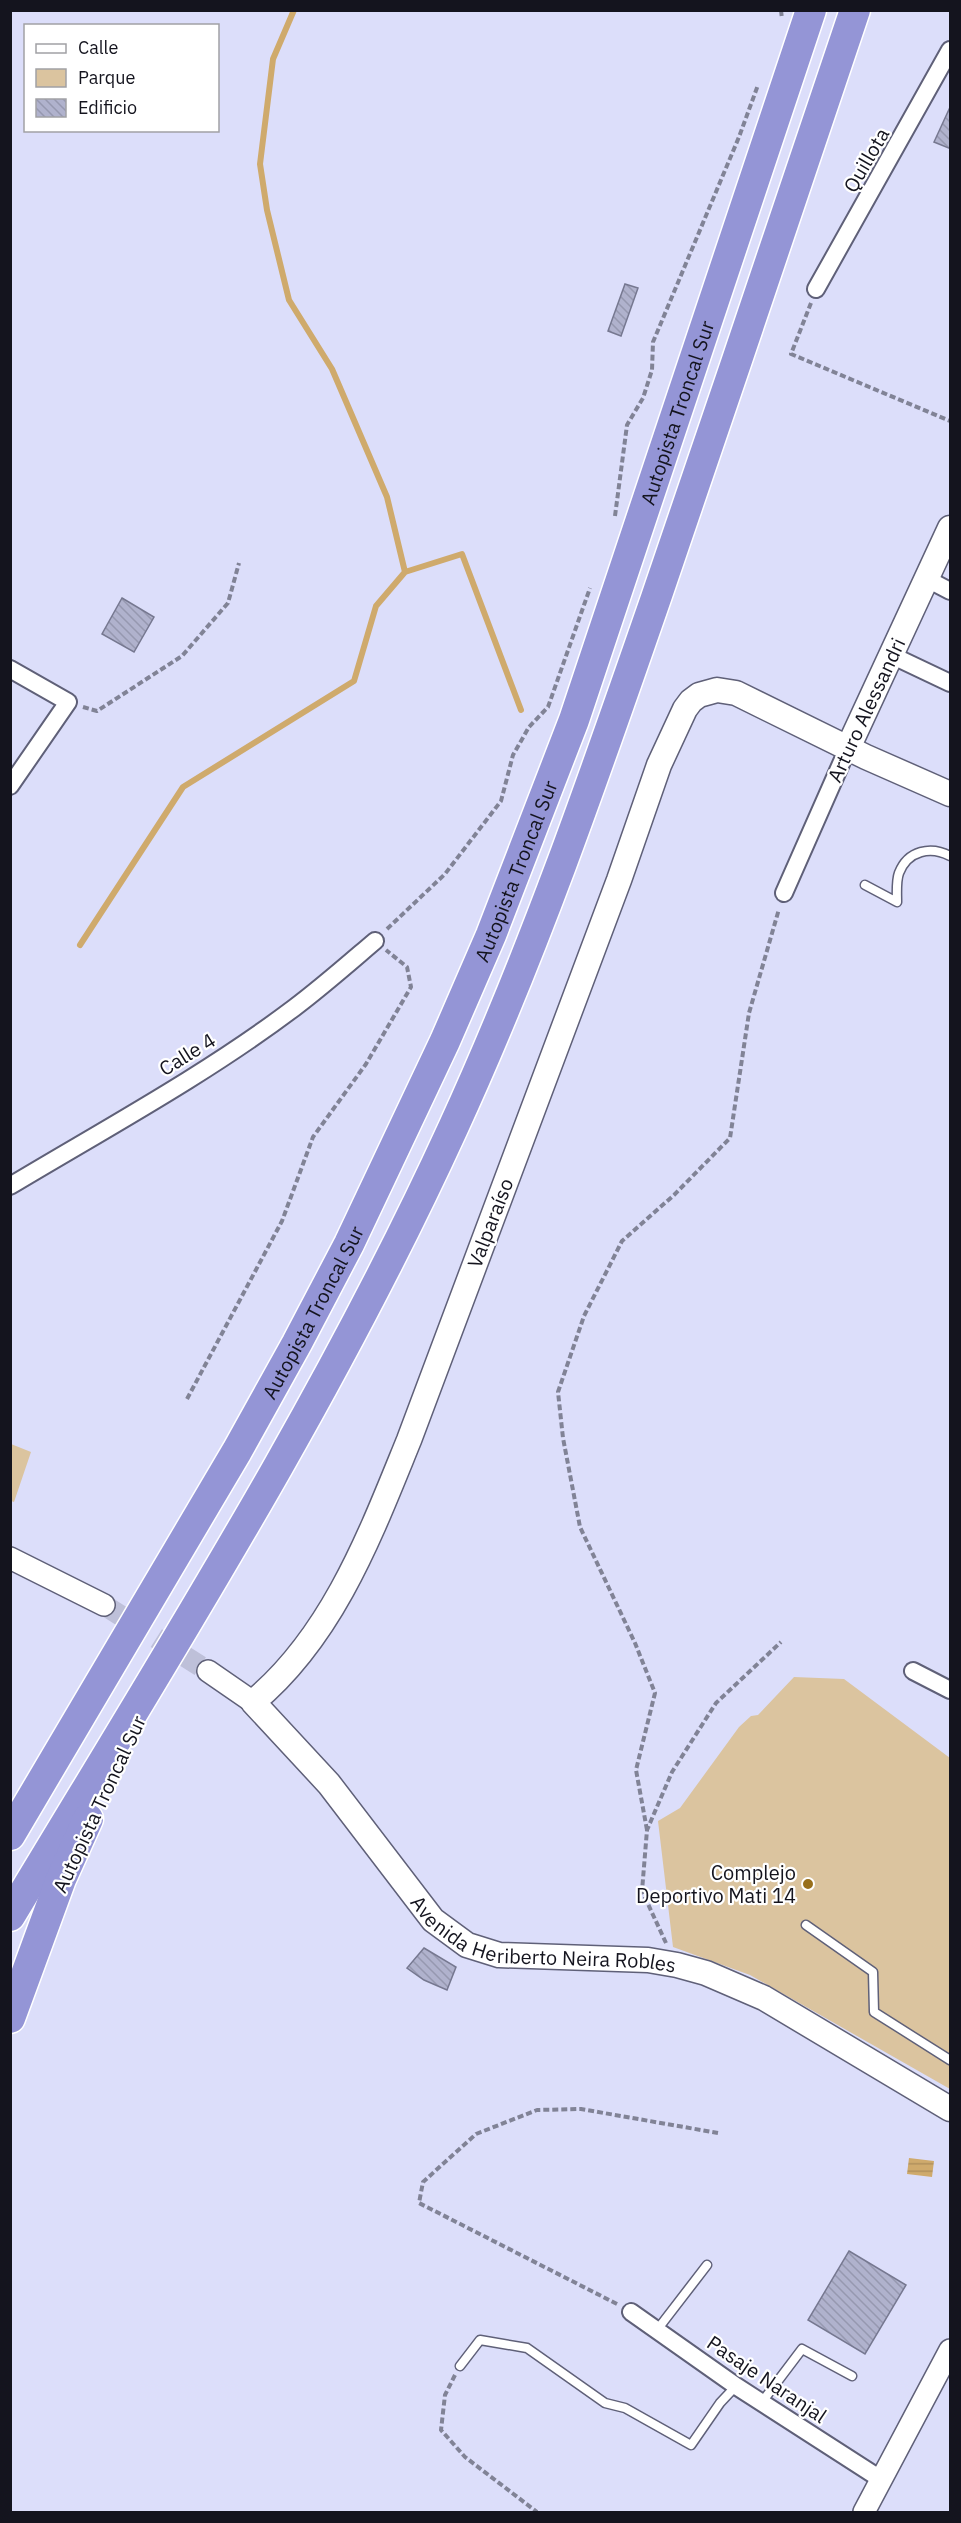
<svg xmlns="http://www.w3.org/2000/svg" width="961" height="2523" font-family="'IBM Plex Sans',sans-serif">
	<style>
		.green { fill: #dbc49f }
		.water { fill: url(#water-rules) }
		.lines { fill: none; stroke-linecap: round; stroke-linejoin: round }
		.stream { stroke: #cfaa6c; stroke-width: 6 }
		.building { fill: url(#building-back-hatch); stroke: #767890; stroke-width: 1.5 }
		.tertiary-tunnel { stroke: #bec0d9; stroke-width: 21; stroke-dasharray: 21 10; stroke-linecap: butt }
		.service-casing { stroke: #5f6078; stroke-width: 11 }
		.minor-casing { stroke: #5f6078; stroke-width: 20 }
		.tertiary-casing { stroke: #5f6078; stroke-width: 24 }
		.secondary-casing { stroke: #5f6078; stroke-width: 27 }
		.motorway-casing { stroke: #fff; stroke-width: 33 }
		.path { stroke: #818396; stroke-width: 4; stroke-dasharray: 6 3; stroke-linecap: butt }
		.service { stroke: #fff; stroke-width: 8 }
		.minor { stroke: #fff; stroke-width: 16 }
		.tertiary { stroke: #fff; stroke-width: 21 }
		.secondary { stroke: #fff; stroke-width: 24 }
		.motorway { stroke: #9495d6; stroke-width: 30 }
		.poi-dot { fill: #986f1b; stroke: #fff; stroke-width: 2 }
		.labels { text-anchor: middle; dominant-baseline: central; stroke-width: 4.5; stroke-linejoin: round; paint-order: stroke }
		.street-label { font-size: 20px; fill: #14141e; stroke: #fff }
		.poi-label { font-size: 20px; fill: #14141e; stroke: #fff; text-anchor: end }
	</style>
	<defs>
		<pattern id="water-rules" width="6" height="5" patternUnits="userSpaceOnUse" patternTransform="scale(1.5)"><rect width="6" height="5" fill="#cfaa6c"/><path d="M0 2.5h6" fill="none" stroke="#b1915d"/></pattern>
		<pattern id="building-back-hatch" width="6" height="6" patternUnits="userSpaceOnUse" patternTransform="scale(1.5)"><rect width="6" height="6" fill="#b0b2cd"/><path d="M-1 5l2 2M0 0l6 6M5-1l2 2" fill="none" stroke="#9698b0"/></pattern>
	</defs>
	<rect width="100%" height="100%" fill="#dcdefa"/>
	<!-- green -->
	<path class="green" d="M11 1444 31 1452 14 1502 11 1501Z
		M794 1677 844 1679 950 1758V2089L750 1975 673 1947 658 1821 680 1808 739 1727 751 1716 758 1715Z"/>
	<!-- water -->
	<path class="water" d="M909 2158 934 2161 932 2177 907 2174Z"/>
	<g class="lines">
		<!-- stream -->
		<path class="stream" d="M294 10 273 59 260 164 267 210 289 300 332 369 387 497 405 572
			M80 945 183 787 354 681 376 606 405 572 462 554 521 710"/>
	</g>
	<!-- building -->
	<path class="building" d="M951 105V149L934 142Z
		M625 284 638 288 621 336 608 331Z
		M122 598 154 617 134 652 102 634Z
		M424 1948 456 1967 447 1990 424 1980 407 1968Z
		M849 2251 906 2285 865 2354 808 2320Z"/>
	<g class="lines">
		<!-- tertiary-tunnel -->
		<path class="tertiary-tunnel" d="M104 1605 208 1671"/>
		<defs>
			<path id="service" d="M865 885 897 902C897 894 896 881 899 873 908 850 931 846 950 856
				M806 1925 873 1972 874 2012 950 2060
				M657 2330 707 2265
				M460 2366 480 2340 527 2348 605 2403 625 2408 691 2445 720 2403 736 2386
				M762 2402 802 2349 852 2376"/>
			<path id="minor" d="M816 289 950 50
				M927 579 950 591
				M891 655 950 683
				M10 669 68 702 10 786
				M784 893 848 748
				M10 1186C105 1129 205 1075 294 1008 322 987 348 964 375 941
				M913 1671 950 1690
				M631 2312 736 2386 882 2480"/>
			<path id="tertiary" d="M10 1558 104 1605
				M208 1671 253 1702
				M864 2512 950 2350"/>
			<g id="secondary">
				<path d="M848 748 950 528"/>
				<path id="s1" d="M950 794 866 757 736 693 717 690 699 695 691 701 685 709 659 765 619 880 409 1440C371 1533 333 1636 253 1702L329 1784 433 1920 467 1945 499 1955 648 1960 677 1965 706 1973 764 1998 950 2109"/>
			</g>
			<g id="motorway">
				<path id="s2" d="M10 1835 237 1451 297 1343 349 1244 445 1041 491 935 574 720 811 10"/>
				<path d="M10 1916C165 1658 328 1402 453 1128 532 956 594 777 656 598 723 402 789 207 855 10"/>
				<path d="M10 2018 61 1879 88 1819"/>
			</g>
		</defs>
		<!-- service casing -->
		<use href="#service" class="service-casing"/>
		<!-- minor casing -->
		<use href="#minor" class="minor-casing"/>
		<!-- tertiary casing -->
		<use href="#tertiary" class="tertiary-casing"/>
		<!-- secondary casing -->
		<use href="#secondary" class="secondary-casing"/>
		<!-- motorway casing -->
		<use href="#motorway" class="motorway-casing"/>
		<!-- path -->
		<path class="path" d="M781 10 782 19
			M811 303 791 354 950 421
			M615 516 627 425 643 398 652 370 653 342 739 137 758 85
			M83 707 97 711 182 656 228 603 239 563
			M387 929 445 874 501 801 513 755 529 727 548 707 590 588
			M187 1399 282 1221 313 1137 366 1064 411 987 407 967 386 950
			M647 1830 636 1770 655 1693 635 1643 580 1527 563 1438 558 1392 584 1316 622 1241 674 1195 730 1138 749 1013 779 909
			M666 1943 642 1891 647 1830 672 1772 716 1703 781 1642
			M617 2304 419 2203 423 2182 476 2134 537 2110 581 2109 718 2133
			M455 2375 445 2395 441 2430 465 2457 537 2512"/>
		<!-- service -->
		<use href="#service" class="service"/>
		<!-- minor -->
		<use href="#minor" class="minor"/>
		<!-- tertiary -->
		<use href="#tertiary" class="tertiary"/>
		<!-- secondary -->
		<use href="#secondary" class="secondary"/>
		<!-- motorway -->
		<use href="#motorway" class="motorway"/>
	</g>
	<!-- markers -->
	<circle class="poi-dot" cx="808" cy="1884" r="6"/>
	<g class="labels">
		<!-- street labels -->
		<g class="street-label">
			<text transform="translate(866 160) rotate(-60)">Quillota</text>
			<text stroke="none"><textPath href="#s2" startOffset="1576">Autopista Troncal Sur</textPath></text>
			<text transform="translate(866 710) rotate(-65)">Arturo Alessandri</text>
			<text stroke="none"><textPath href="#s2" startOffset="1090">Autopista Troncal Sur</textPath></text>
			<text transform="translate(187 1054) rotate(-32)">Calle 4</text>
			<text transform="translate(490 1223) rotate(-69)">Valparaíso</text>
			<text stroke="none"><textPath href="#s2" startOffset="604">Autopista Troncal Sur</textPath></text>
			<text transform="translate(99 1804) rotate(-65)">Autopista Troncal Sur</text>
			<text stroke="none"><textPath href="#s1" startOffset="1780">Avenida Heriberto Neira Robles</textPath></text>
			<text transform="translate(767 2379) rotate(34)">Pasaje Naranjal</text>
		</g>
		<!-- poi labels -->
		<g class="poi-label">
			<text x="796" y="1872">Complejo<tspan x="796" dy="23">Deportivo Mati 14</tspan></text>
		</g>
	</g>
	<!-- border -->
	<rect width="961" height="2523" fill="none" stroke="#14141e" stroke-width="24"/>
	<!-- legend -->
	<rect x="24" y="24" width="195" height="108" fill="#ffffff" stroke="#a1a1a5" stroke-width="1.5"/>
	<rect x="36" y="44" width="30" height="9" fill="#ffffff" stroke="#a1a1a5" stroke-width="1.5"/>
	<text x="78" y="54" font-size="18" fill="#14141e">Calle</text>
	<rect x="36" y="69" width="30" height="18" fill="#dbc49f" stroke="#a1a1a5" stroke-width="1.5"/>
	<text x="78" y="84" font-size="18" fill="#14141e">Parque</text>
	<rect x="36" y="99" width="30" height="18" fill="url(#building-back-hatch)" stroke="#a1a1a5" stroke-width="1.5"/>
	<text x="78" y="114" font-size="18" fill="#14141e">Edificio</text>
</svg>
